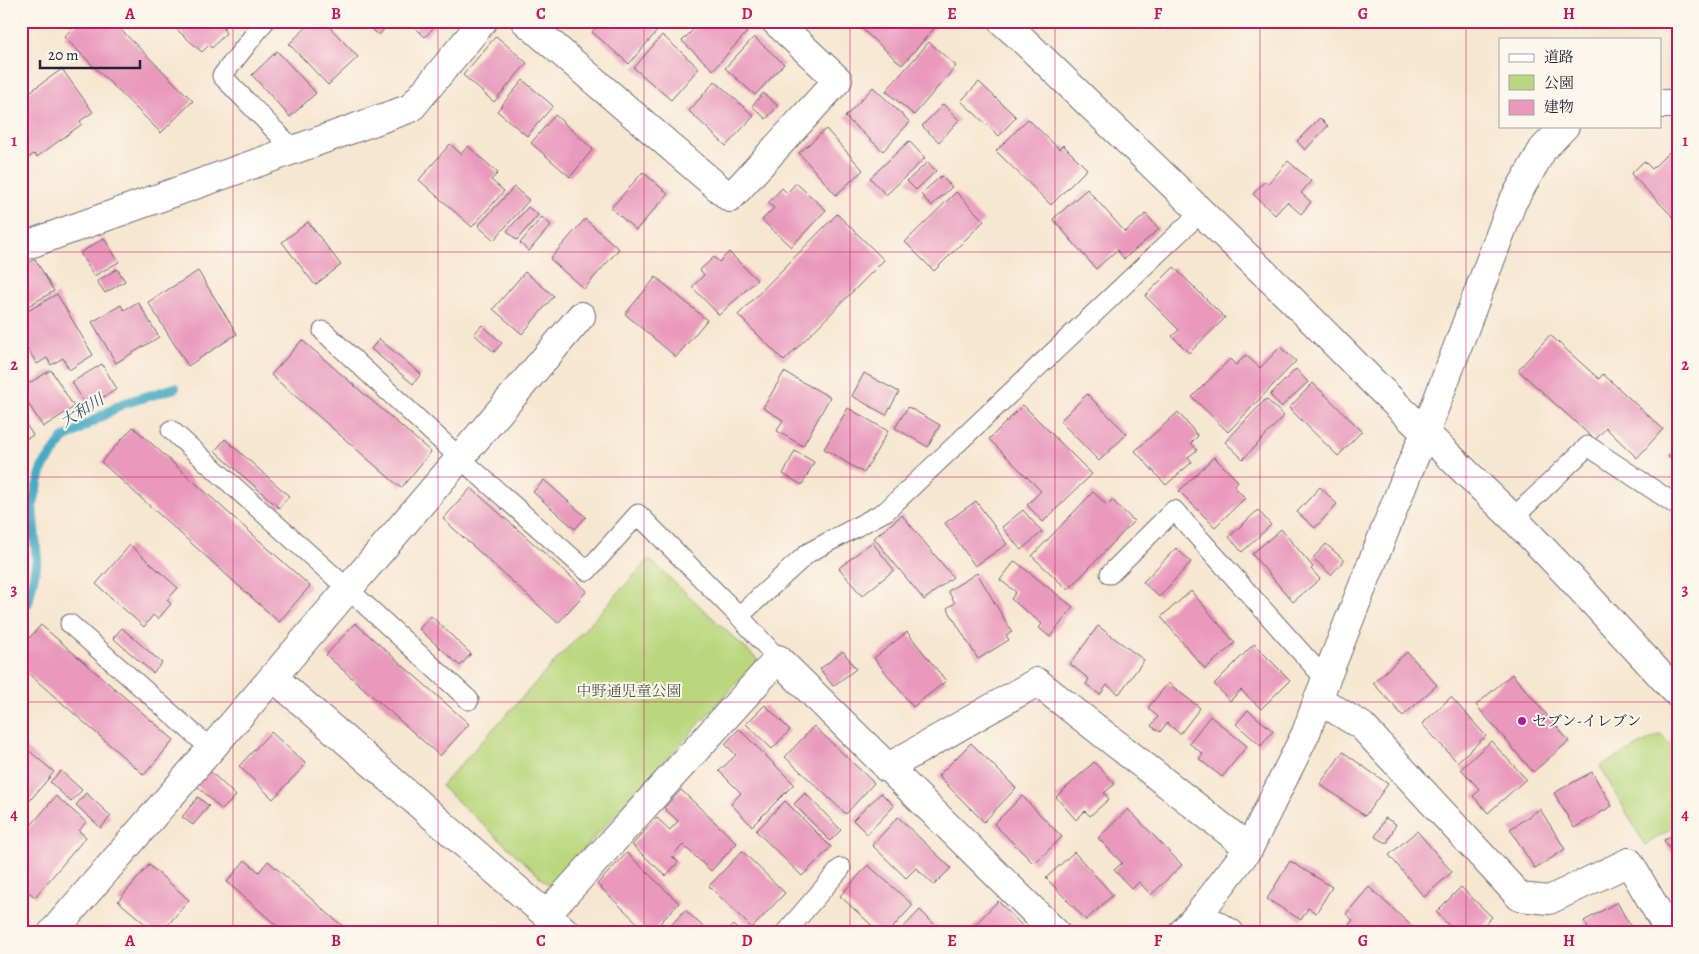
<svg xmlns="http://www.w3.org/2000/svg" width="1699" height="954" font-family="Alegreya,'Noto Serif JP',serif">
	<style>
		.green { fill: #bad77d; stroke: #6e7c5c }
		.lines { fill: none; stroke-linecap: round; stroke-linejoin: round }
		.stream { stroke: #46abc5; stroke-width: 10 }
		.building { fill: #e999bc }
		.service-casing { stroke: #6d676f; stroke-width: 21 }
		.minor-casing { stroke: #6d676f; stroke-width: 30 }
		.tertiary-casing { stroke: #6d676f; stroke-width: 30 }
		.service { stroke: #fff; stroke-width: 19 }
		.minor { stroke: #fff; stroke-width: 28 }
		.tertiary { stroke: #fff; stroke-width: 28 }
		.grid { fill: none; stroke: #c2185b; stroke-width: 1; stroke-opacity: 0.55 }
		.poi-dot { fill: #b5179e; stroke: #fbf7ec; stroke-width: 2 }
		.labels { text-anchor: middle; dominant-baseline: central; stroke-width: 4; stroke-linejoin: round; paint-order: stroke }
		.park-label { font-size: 15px; fill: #50584f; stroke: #fbf7ec }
		.poi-label { font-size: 15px; fill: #22223b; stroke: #fbf7ec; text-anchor: start }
		.water-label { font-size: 16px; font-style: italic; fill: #305972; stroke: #fbf7ec }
		.neatline { fill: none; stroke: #c2185b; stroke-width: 2 }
		.grid-label { font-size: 16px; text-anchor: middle; font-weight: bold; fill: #c2185b }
	</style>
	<rect width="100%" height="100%" fill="#fbf7ec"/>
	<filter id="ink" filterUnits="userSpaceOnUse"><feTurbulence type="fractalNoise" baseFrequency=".02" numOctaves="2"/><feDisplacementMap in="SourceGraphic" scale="10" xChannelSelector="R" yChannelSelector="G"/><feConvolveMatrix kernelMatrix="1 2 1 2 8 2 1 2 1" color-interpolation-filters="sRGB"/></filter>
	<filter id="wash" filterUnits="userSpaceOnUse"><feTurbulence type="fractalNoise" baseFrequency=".0096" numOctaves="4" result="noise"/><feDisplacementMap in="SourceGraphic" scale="20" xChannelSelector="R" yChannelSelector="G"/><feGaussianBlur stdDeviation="1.12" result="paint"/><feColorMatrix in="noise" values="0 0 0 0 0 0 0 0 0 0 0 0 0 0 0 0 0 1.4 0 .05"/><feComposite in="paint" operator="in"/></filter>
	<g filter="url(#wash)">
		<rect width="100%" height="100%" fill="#f7e6d0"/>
		<!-- green -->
		<path class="green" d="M649 559 758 660 550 886 441 786Z
			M1661 734 1678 754V825L1645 845 1600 766Z"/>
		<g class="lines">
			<!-- stream -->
			<path class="stream" d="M21 611 28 603 37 560 32 507 42 468 63 439 122 404 175 388"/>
		</g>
		<g id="blocks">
			<!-- building -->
			<path class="building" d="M79 21H112L193 101 161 133 64 37Z
				M179 21H237L234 25 230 22 223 29 226 33 212 48 209 45 202 52 174 27Z
				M313 21H324L358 57 328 85 289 44Z
				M362 21H391L379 35Z
				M408 21H432L436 25 425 37Z
				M601 21H648L658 30 629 64 592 32Z
				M689 21H734L747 32 713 70 682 41 696 27Z
				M853 21H934L938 24 902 65Z
				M662 35 699 68 671 100 634 68Z
				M496 36 527 63 494 102 463 75Z
				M754 37 784 64 755 95 725 68Z
				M929 42 956 66 914 115 886 91Z
				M277 51 316 93 290 117 252 75Z
				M62 69 93 112 80 121 82 124 37 157 34 154 21 163V98Z
				M523 80 553 106 527 136 497 111Z
				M715 81 754 116 726 146 689 111Z
				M979 82 1016 117 999 136 961 101Z
				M873 87 910 122 883 151 845 117Z
				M763 93 778 106 766 119 752 106Z
				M943 104 959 120 939 142 922 126Z
				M555 115 593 149 570 177 531 143Z
				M1320 118 1328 126 1305 150 1297 141Z
				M1028 119 1059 149 1063 145 1087 169 1051 205 996 151Z
				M826 129 863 170 836 195 799 153Z
				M909 141 925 158 886 195 870 178Z
				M450 144 461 154 468 146 498 173 491 180 504 191 472 227 419 180Z
				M1675 146 1678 148V222L1631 174 1644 161 1652 169Z
				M1288 161 1311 181 1301 193 1311 202 1301 214 1287 202 1275 215 1253 194 1265 181 1268 184Z
				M928 162 936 171 916 190 907 181Z
				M643 172 668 194 636 230 611 208Z
				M941 176 952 187 931 206 921 194Z
				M796 183 826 210 791 247 762 220 774 208 768 203 782 188 787 193Z
				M514 187 529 200 494 240 478 226Z
				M1087 189 1125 232 1146 214 1159 229 1124 259 1117 250 1096 269 1053 219Z
				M956 192 984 221 934 271 905 242Z
				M528 207 538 215 517 240 507 231Z
				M837 214 884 260 784 361 738 315Z
				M542 217 551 225 529 251 520 243Z
				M585 219 619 249 584 289 550 259Z
				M308 222 341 265 315 285 282 242Z
				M104 238 119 262 94 276 80 253Z
				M729 252 757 280 719 315 692 287 704 275 700 270 714 257 719 262Z
				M35 259 54 291 21 310V267Z
				M1174 267 1225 318 1189 353 1172 336 1179 330 1145 296Z
				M117 269 125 281 105 293 97 281Z
				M198 271 237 334 188 366 148 302Z
				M525 272 554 296 522 334 493 309Z
				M656 277 707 320 676 357 625 314Z
				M57 294 93 355 69 370 63 358 51 365 47 358 37 364 21 338V315Z
				M138 302 159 337 116 363 92 322 121 305 124 310Z
				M482 325 502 343 494 352 474 334Z
				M1550 335 1599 379 1603 374 1663 429 1637 458 1606 428 1595 440 1518 370Z
				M379 339 421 374 413 384 371 349Z
				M302 340 431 452 401 488 271 375Z
				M1280 347 1296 361 1228 432 1192 397 1230 359 1236 365 1246 355 1260 368Z
				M102 364 117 389 87 407 72 382Z
				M1296 369 1308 382 1281 407 1270 395Z
				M51 370 74 407 43 427 21 392V388Z
				M784 372 830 397 803 446 777 431 783 420 763 408Z
				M864 373 899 392 886 415 852 396Z
				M1313 383 1362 431 1338 456 1289 408Z
				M1087 394 1127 434 1099 461 1060 421Z
				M1266 399 1284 416 1243 459 1225 442Z
				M1023 405 1092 474 1043 522 1027 505 1041 491 989 439Z
				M908 407 940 425 928 447 895 428Z
				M848 408 888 431 864 473 824 449Z
				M1178 412 1198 436 1191 443 1197 450 1188 457 1192 462 1166 485 1135 451Z
				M21 417 33 435 21 442Z
				M133 427 310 586 279 622 101 462Z
				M225 439 289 496 279 508 215 451Z
				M1678 444V464L1668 457Z
				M795 451 814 462 802 485 783 474Z
				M1214 457 1238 481 1234 486 1245 498 1215 527 1179 491Z
				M544 480 586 517 575 529 533 492Z
				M1320 487 1337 504 1315 528 1297 512Z
				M471 488 587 591 558 623 443 519Z
				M1093 492 1107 505 1112 500 1134 521 1068 590 1032 556Z
				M976 501 1007 544 975 566 945 523Z
				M1023 510 1042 532 1021 550 1002 527Z
				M1258 510 1271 525 1242 552 1229 537Z
				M902 515 953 577 924 600 874 538Z
				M1281 529 1313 567 1311 569 1320 579 1293 602 1252 554Z
				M872 542 894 570 862 596 839 568Z
				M1326 544 1344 560 1331 575 1313 558Z
				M130 545 178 588 167 600 171 604 158 619 153 615 144 627 96 584Z
				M1176 548 1191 562 1159 597 1143 582Z
				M1015 561 1073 607 1050 637 1039 628 1042 624 1011 599 1016 592 1000 580Z
				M977 573 1012 632 1006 635 1009 640 978 659 947 608 955 603 948 591Z
				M1191 591 1235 643 1205 669 1161 617Z
				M431 616 471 654 460 666 419 629Z
				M355 623 469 724 440 756 326 655Z
				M41 625 174 740 144 775 21 667V647Z
				M1098 626 1144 660 1119 694 1107 685 1100 695 1086 684 1089 679 1070 664Z
				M122 628 162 663 153 673 113 638Z
				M907 632 946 681 913 707 874 658Z
				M1254 644 1290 680 1261 709 1241 690 1230 701 1214 684Z
				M843 651 856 669 833 686 820 669Z
				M1407 652 1437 685 1403 716 1373 683Z
				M1512 674 1569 741 1533 772 1476 705Z
				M1168 683 1200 708 1180 734 1167 723 1160 732 1151 726 1158 717 1148 708Z
				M1451 697 1486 736 1457 762 1422 724Z
				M765 705 790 730 772 749 746 724Z
				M1248 710 1273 731 1261 746 1236 724Z
				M1210 716 1247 746 1222 777 1199 759 1203 754 1189 743Z
				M814 726 874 783 846 814 785 757Z
				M739 729 794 784 752 826 731 804 741 793 719 771 736 755 725 744Z
				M271 732 306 764 273 799 239 766Z
				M1491 741 1526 779 1488 813 1473 796 1480 790 1461 769Z
				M971 743 1016 788 984 822 938 776Z
				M21 744 54 772 21 811Z
				M1343 752 1388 784 1365 816 1320 784Z
				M1094 762 1115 784 1104 793 1109 799 1090 816 1085 811 1076 820 1056 797Z
				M61 771 82 790 71 802 50 782Z
				M210 771 236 796 222 810 196 785Z
				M1592 772 1612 806 1574 828 1554 793Z
				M681 790 737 843 711 871 683 845 672 856 678 862 666 876 632 845 657 818 670 830 678 821 664 808Z
				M86 793 111 816 101 828 76 805Z
				M805 793 841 830 830 841 794 804Z
				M881 793 894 806 867 834 853 820Z
				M56 796 86 822 79 831 86 837 35 897 21 886V837Z
				M1022 796 1062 837 1034 864 994 824Z
				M198 797 209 806 193 825 182 817Z
				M785 801 831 847 802 876 756 831Z
				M1128 809 1182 865 1151 895 1139 882 1132 889 1114 870 1122 863 1098 838Z
				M1540 809 1565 849 1535 869 1510 829Z
				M898 817 951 868 934 885 916 868 906 878 872 845Z
				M1385 818 1396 824 1387 843 1375 837Z
				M1417 831 1452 872 1424 897 1389 855Z
				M1678 832V863L1664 840Z
				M742 851 785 893 752 928 709 886Z
				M1074 852 1113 895 1086 920 1046 878Z
				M627 853 679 903 651 933H648L597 884Z
				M245 860 259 872 268 861 348 931 347 933H285L227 882Z
				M1290 861 1332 887 1316 913 1308 908 1301 920 1267 899Z
				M149 865 189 900 161 933H156L118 901Z
				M868 865 913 905 888 933H880L840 896Z
				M1369 887 1415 929 1412 933H1348L1345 930 1353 920 1346 914Z
				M1461 887 1492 917 1476 933H1456L1436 912Z
				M998 901 1029 933H967Z
				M1617 902 1634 933H1591L1584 921Z
				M685 910 710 933H664Z
				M920 910 943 933H898Z
				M733 925 741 933H726Z"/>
		</g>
	</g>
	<g filter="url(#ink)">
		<use href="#blocks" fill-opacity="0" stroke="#6d676f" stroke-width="1"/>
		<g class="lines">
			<defs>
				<path id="service" d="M265 21 222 76 294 150
					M323 331 460 458 587 571 638 514 739 616
					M171 430 348 589 469 700
					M1513 518 1588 446 1678 506
					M1110 574 1174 510 1326 680
					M70 624 211 749
					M778 659 739 616 808 553 886 511 1201 212
					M785 933 841 868"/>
				<path id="minor" d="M525 21 730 198 838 80 775 21
					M21 247 411 108 483 21
					M273 677 567 933
					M1318 699 1362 726 1520 897 1549 900 1629 862 1670 933
					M887 768 1037 682 1249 848
					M546 915 778 659 1056 933
					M1198 915 1230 933
					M52 933 273 677 581 316"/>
				<path id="tertiary" d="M1002 21 1022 39 1289 297 1375 384 1513 518 1569 576 1678 694
					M1660 104H1678
					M1182 933 1198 915 1249 848 1306 733 1318 699 1408 472 1425 433 1512 203 1543 149 1565 126"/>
			</defs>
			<!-- service casing -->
			<use href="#service" class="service-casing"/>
			<!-- minor casing -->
			<use href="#minor" class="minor-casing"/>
			<!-- tertiary casing -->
			<use href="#tertiary" class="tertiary-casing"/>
			<!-- service -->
			<use href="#service" class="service"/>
			<!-- minor -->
			<use href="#minor" class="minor"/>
			<!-- tertiary -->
			<use href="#tertiary" class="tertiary"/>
		</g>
	</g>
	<!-- grid -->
	<path class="grid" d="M233 21V933M438 21V933M644 21V933M850 21V933M1055 21V933M1260 21V933M1466 21V933M21 252H1678M21 477H1678M21 702H1678"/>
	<!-- markers -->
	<circle class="poi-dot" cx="1522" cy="721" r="5"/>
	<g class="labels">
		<!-- park labels -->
		<g class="park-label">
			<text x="629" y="691">中野通児童公園</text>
		</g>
		<!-- poi labels -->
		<g class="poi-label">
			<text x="1532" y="721">セブン-イレブン</text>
		</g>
		<!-- water labels -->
		<g class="water-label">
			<text transform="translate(82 411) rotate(-32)">大和川</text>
		</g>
	</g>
	<!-- margin -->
	<rect width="1699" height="954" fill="none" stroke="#fbf7ec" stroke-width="55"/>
	<!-- legend -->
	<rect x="1499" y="38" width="162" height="90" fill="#fbf7ec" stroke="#a4a2a5"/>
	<rect x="1509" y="54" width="25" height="8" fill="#ffffff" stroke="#a4a2a5"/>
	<text x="1544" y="62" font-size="15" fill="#22223b">道路</text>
	<rect x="1509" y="75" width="25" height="15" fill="#bad77d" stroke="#a4a2a5"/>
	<text x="1544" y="88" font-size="15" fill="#22223b">公園</text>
	<rect x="1509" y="100" width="25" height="15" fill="#e999bc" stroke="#a4a2a5"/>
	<text x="1544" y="112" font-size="15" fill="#22223b">建物</text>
	<!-- scale -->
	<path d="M40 60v8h100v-8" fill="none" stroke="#22223b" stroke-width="2.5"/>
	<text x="48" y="60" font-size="15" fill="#22223b" stroke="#fbf7ec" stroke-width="4" paint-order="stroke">20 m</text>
	<rect x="28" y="28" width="1644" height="898" class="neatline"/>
	<g class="grid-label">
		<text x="130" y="19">A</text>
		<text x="336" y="19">B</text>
		<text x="541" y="19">C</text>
		<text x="747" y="19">D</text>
		<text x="952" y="19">E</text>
		<text x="1158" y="19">F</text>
		<text x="1363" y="19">G</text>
		<text x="1569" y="19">H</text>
		<text x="14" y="146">1</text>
		<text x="1685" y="146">1</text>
		<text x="14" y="370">2</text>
		<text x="1685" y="370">2</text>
		<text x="14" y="595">3</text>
		<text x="1685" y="595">3</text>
		<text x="14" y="820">4</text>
		<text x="1685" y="820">4</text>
		<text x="130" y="946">A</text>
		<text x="336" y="946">B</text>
		<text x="541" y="946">C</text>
		<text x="747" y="946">D</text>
		<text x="952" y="946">E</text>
		<text x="1158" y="946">F</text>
		<text x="1363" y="946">G</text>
		<text x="1569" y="946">H</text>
	</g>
</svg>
